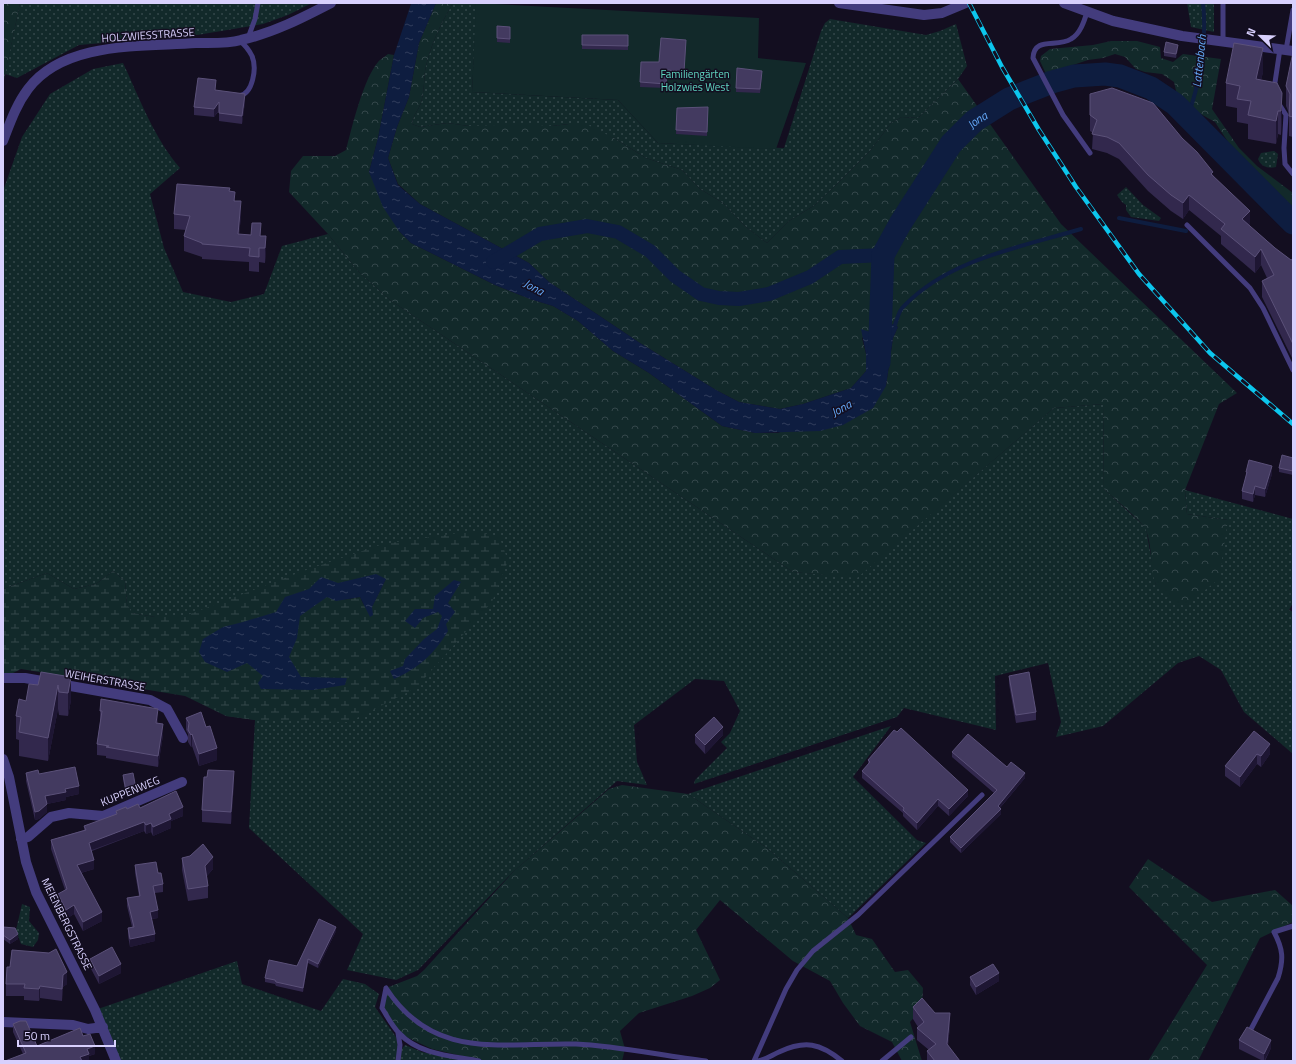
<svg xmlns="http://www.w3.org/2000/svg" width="1296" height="1064" font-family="'Titillium Web',sans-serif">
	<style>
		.grass { fill: url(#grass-dots); fill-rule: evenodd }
		.forest { fill: url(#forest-crowns) }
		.wetland { fill: url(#wetland-marsh); fill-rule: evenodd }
		.garden { fill: #12292a }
		.water { fill: url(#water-ripples) }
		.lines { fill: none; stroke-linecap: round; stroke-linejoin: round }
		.stream { stroke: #0e1d40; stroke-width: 4 }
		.canal { stroke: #0e1d40; stroke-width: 14 }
		.river { stroke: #0e1d40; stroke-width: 23 }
		.service { stroke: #433c7d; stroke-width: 5 }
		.minor { stroke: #433c7d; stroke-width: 10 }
		.tertiary { stroke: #433c7d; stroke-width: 10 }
		.rail-casing { stroke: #0cc6ed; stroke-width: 4.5 }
		.rail { stroke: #130e20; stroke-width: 3; stroke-dasharray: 9; stroke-linecap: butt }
		.wall { fill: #32284d }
		.shaded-wall { fill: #1e1633 }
		.building { fill: #433a60; stroke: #5b5179 }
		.labels { text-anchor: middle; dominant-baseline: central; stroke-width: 3; stroke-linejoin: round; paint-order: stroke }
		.street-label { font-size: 11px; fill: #d8d0fd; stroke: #130e20 }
		.park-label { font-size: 11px; fill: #60d8c3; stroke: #130e20 }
		.water-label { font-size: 12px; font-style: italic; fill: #64a8f7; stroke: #130e20 }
	</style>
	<defs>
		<pattern id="grass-dots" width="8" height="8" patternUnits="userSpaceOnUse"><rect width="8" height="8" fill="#12292a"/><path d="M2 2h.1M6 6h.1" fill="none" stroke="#34474a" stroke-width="1.8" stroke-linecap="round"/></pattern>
		<pattern id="forest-crowns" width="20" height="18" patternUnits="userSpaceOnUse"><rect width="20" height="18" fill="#12292a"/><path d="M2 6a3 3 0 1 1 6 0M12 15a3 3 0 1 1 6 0" fill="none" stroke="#34474a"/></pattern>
		<pattern id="wetland-marsh" width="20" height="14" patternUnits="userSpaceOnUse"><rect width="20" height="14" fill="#12292a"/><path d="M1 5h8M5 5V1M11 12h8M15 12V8" fill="none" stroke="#34474a"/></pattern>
		<pattern id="water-ripples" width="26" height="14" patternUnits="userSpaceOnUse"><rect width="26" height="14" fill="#0e1d40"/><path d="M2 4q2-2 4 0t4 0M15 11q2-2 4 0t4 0" fill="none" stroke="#303d5c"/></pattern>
	</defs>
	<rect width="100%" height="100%" fill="#130e20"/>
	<!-- grass -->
	<path class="grass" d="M20 3H312L288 15 263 24 197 35 79 45 17 78 5 74Z
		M453 3H477L472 92 618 100 658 143 784 148 821 31 825 23 830 19 926 35 940 31 956 24 967 66 958 79 918 118 902 117 891 123 870 151 838 183 815 205 789 221 767 243 746 227 723 203 700 189 682 170 646 158 614 138 569 124 552 126H469L447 123 420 127 412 124C413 114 420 109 422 99 424 90 424 80 425 71 430 46 440 25 453 3Z
		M1187 3H1214V32L1191 27Z
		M123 63C140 99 154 138 180 168L150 194 164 248 183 292 231 302 264 294 282 246 328 234 358 271 390 300 793 572 857 577 1054 408 1103 404 1104 489 1146 528 1156 585 1228 520 1187 514 1185 490 1293 519V603L1289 610 1293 612V754L1244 712 1221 670 1199 656 1178 663 1103 726 1056 737 1061 722 1048 663 995 676 996 730 904 708 897 717 694 784 695 780 727 748 721 742 730 733 740 711 724 681 695 679 634 725 637 762 647 785 617 781 513 872 418 970 396 980 347 970 363 934 249 828 255 720 226 716 182 617H155L131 613 127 604 125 581 113 571 96 584 74 589 47 573 3 589V191L22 137 50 94 93 69ZM386 579 372 607 309 589Z
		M1274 151 1278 154 1276 167C1269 169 1261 167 1258 159L1261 153Z
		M1126 187 1143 205 1161 218 1159 221 1131 217 1126 210V205L1122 202 1117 195Z
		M891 726 853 777 917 840 926 843 848 918 767 848 688 794Z
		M22 904 30 907 29 921 39 933 38 940 33 947 21 944 16 930Z
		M237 961 242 984 321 1011 343 979 365 984 379 994 375 1007 396 1037 399 1052 405 1045 422 1052 466 1061H116L95 1010Z"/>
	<!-- forest -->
	<path class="forest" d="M3 3H20L3 85Z
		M436 3H453C440 25 430 46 425 71 424 80 424 90 422 99 420 109 413 114 412 124L420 127 447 123 469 126 526 124 552 126 569 124H586L614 138 646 158 682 170 700 189 723 203 746 227 767 243 789 221 815 205 838 183 870 151 891 123 902 117 918 118 958 79 1061 224 1237 393 1219 404 1185 490 1187 514 1228 520 1219 579 1185 606C1140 590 1158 564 1146 530 1143 522 1111 496 1104 489L1103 404 1054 408 857 578 793 572 390 300 358 271 328 234 289 192 291 171 303 156H335L346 150C352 127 363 80 378 62 380 59 385 57 388 54L394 55 378 138 369 172 399 231 411 243 495 285 530 299 553 306 578 321 613 351 649 373 722 426 755 433H778L886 386 893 338 898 327 893 324C886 331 879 333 869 332L862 338 866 354V371L851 388 803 404 780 409 739 402 716 390 640 343 549 282 529 263 420 204 398 184 388 158 397 127 409 97 419 43Z
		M1111 41H1137L1160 47 1161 58 1173 62 1183 54 1221 59 1212 109 1239 148 1257 166 1293 193V212L1253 174 1234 151 1215 122 1190 108 1177 95 1174 82 1162 74 1145 72 1136 69 1125 57 1115 54 1103 58 1088 60 1046 74 1040 61 1041 56 1050 49 1093 45Z
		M622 785 688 794 767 848 848 918 856 935 872 939 895 972 908 970 923 988 922 1008 910 1022 922 1061H902L892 1042 860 1026 843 1003 830 981 793 961 720 900 696 930 720 980 710 988 692 996 639 1013 620 1031 625 1049 622 1061H484L432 1049 398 1033 390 1021 382 1001 386 988 417 976 424 970 514 871 609 789Z
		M1148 859 1212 902 1275 890 1293 906V922L1260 938 1198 1061H1148L1207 965 1129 887Z"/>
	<!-- wetland -->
	<path class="wetland" d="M472 531 499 536 508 561 492 602 416 688 349 722 255 720 226 716 185 696 21 669 3 678V589L47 573 74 589 96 584 113 571 125 581 127 604 132 613 155 617H182L306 570 383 544ZM376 574 386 579 372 607 369 616 360 597 336 601 327 597 300 616 297 638 289 657 301 677 347 678 345 685 263 676 247 663 227 672 223 627 243 622 276 612 285 597 309 589 321 577 338 583ZM461 582 448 603 455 612 446 624 394 679 390 671 403 666 405 659 424 639 437 629 442 616 438 612 423 618 415 628 405 621 415 609H433Z"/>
	<!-- garden -->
	<path class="garden" d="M476 3 759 18 758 58 806 63 776 149 658 143 618 100 472 92Z"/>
	<!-- water -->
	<path class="water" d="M421 3H436L419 43 409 97 397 127 388 158 398 185 420 204 529 263 549 282 640 343 716 390 739 402 780 409 803 404 851 388 866 371V354L861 329C873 334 883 333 893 324L898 327 893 338 886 386 873 408 843 425 820 431 755 433 722 426 649 373 613 351 578 321 553 306 530 299 495 285 411 243 399 231 383 207 369 172 378 138 394 55 411 4Z
		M376 574 386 579 372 607 373 615 370 617 360 597 336 601 327 597 300 616 297 638 289 657 301 677 347 678 345 685 313 690 261 689 258 683 263 676 247 663 227 672 205 662 199 652 203 639 223 627 243 622 276 612 285 597 309 589 321 577 338 583Z
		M454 580 461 582 448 603 455 612 446 624 448 631C434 654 419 668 394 679L390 671 403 666 405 659 424 639 437 629 442 616 438 612 423 618 415 628 405 621 415 609H433L435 596Z"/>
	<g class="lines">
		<!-- stream -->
		<path class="stream" d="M1187 118C1200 85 1207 38 1203 3
			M1119 218 1186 231
			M895 325C897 319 899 310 904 306 949 259 1021 247 1081 229"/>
		<!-- canal -->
		<path class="canal" d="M493 262 540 234 587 226 618 232 650 251 675 276 701 294 719 298 739 299 769 294 810 277 840 257 883 255"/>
		<!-- river -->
		<path class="river" id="s1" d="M879 362 883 255 900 224 951 144 974 121 1009 99 1052 82 1074 76 1105 74 1120 76 1151 88 1175 104 1293 223"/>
		<!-- service -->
		<path class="service" d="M1223 3V42
			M1087 12C1084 22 1080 34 1071 39 1057 48 1034 36 1033 58L1063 115 1090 153
			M248 38 255 19 258 3
			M1286 50 1293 10
			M1274 89 1280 49
			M239 96C253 94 257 68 252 56 249 50 245 45 240 41
			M1279 104 1286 115 1284 148 1285 164 1293 174
			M1187 225 1250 288 1263 308 1293 370
			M386 988C434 1062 502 1042 576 1044 619 1046 663 1056 706 1061
			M386 988 382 1008C387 1016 392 1026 399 1033 419 1055 452 1056 479 1061
			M1250 1031 1278 978C1284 959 1283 949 1274 932L1293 926
			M398 1061 400 1045 398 1033
			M754 1061 786 989 797 970 813 951 858 915 982 795
			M758 1061C765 1060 772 1055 779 1052 805 1040 820 1043 842 1061
			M882 1061 911 1037"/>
		<!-- minor -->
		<path class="minor" d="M3 678H25L150 700 167 709 183 738
			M3 759 9 777 26 862 36 892 95 1010 116 1061
			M21 839 28 837 51 817 69 813 103 816 182 782
			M3 1022 73 1025 88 1029 103 1027"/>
		<!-- tertiary -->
		<path class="tertiary" d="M839 3 924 15 942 13 966 3
			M1064 3 1113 21 1182 36 1293 51
			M3 141C10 123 16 105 28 89 64 41 142 47 196 43 210 43 227 44 241 40 273 33 302 18 331 3"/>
		<defs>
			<path id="rail" d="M969 3 1002 67 1039 130 1076 187 1139 274 1210 353 1293 424"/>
		</defs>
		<!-- rail casing -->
		<use href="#rail" class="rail-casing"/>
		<!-- rail -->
		<use href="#rail" class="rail"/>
	</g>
	<!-- wall -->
	<path class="wall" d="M497 26 510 27V43L497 42Z
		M582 35H628V50L582 49Z
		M686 40 684 77 667 75 666 88 640 87 641 62H659Z
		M1178 49 1176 58 1164 56V52Z
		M1293 52V137L1289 136V113L1286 106V86Z
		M1263 72 1261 80 1277 83 1282 116 1281 135 1278 134 1276 144 1248 139V124L1237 122V108L1226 106V83Z
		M762 75 760 93 736 92V88Z
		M215 90 245 102 242 124 219 121V111L214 117 194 115V107Z
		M1090 94 1182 138 1213 175 1250 226 1275 248 1291 260 1293 259V360L1262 297V281L1267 278 1261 265 1255 273 1221 244V236L1189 210 1183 219 1171 211 1148 191 1119 159 1107 153 1092 149 1093 133 1090 131Z
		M677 108 708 111 707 136 676 134Z
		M230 191 235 201 241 216 239 235 261 236 266 250 265 263 259 262V272L249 271V262L202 259V257L184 251V236L186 230 174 229V214Z
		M1293 458V475L1279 472V468Z
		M1246 472 1272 474 1265 497 1255 495 1253 502 1242 499V491L1246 477Z
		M1009 676 1036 712V720L1016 723 1009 684Z
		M71 677V700L68 716 59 715 58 709 48 761 19 756V740L16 739V716L38 685Z
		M100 711 158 720V723L163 735 158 767 106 758V756L97 755V744L100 722Z
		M186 718 217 760 199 766 192 746 191 747 188 742V734L186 730Z
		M1254 731 1270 754 1261 767 1257 764 1240 787 1225 776V766Z
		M695 735H723L705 754 695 743Z
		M952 752 1007 767 1025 778 1000 808 1001 814 961 853 950 842V837L994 793 952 757Z
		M868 760 968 796 949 816 938 806 917 830 903 816V813L862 778V771L868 764Z
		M26 773 39 774 79 794 66 797V800L47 804V812L39 819 35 820 26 781Z
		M123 775 136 789V793L126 795 123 779Z
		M234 783 231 824 202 822V810Z
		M140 808 183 816 171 821V828L153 836 151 832 146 834 144 831 92 851 94 869 81 873 102 921 83 931 74 914 66 919 58 903V894L65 890 51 849V840L84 830V826L116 815V811L127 809Z
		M182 858 213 869 207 876 208 886V898L188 901 182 870Z
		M135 865 158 873 163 884V892L155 893 158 918 152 919 155 941 130 947 128 936V928L132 927 127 906V898L139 896 135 873Z
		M3 927 18 939 10 944 3 939Z
		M336 931 318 968 308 963 303 992 276 986 275 984 265 982V978L297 966Z
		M90 959 121 973 99 984 90 967Z
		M970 977 999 981 976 995 970 985Z
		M6 984H67L63 987 62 1001 40 998 39 1001 24 1000V996H6Z
		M913 1007 935 1013 950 1025 948 1046 960 1061H927V1051L929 1050 917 1040V1028L918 1027 913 1019Z
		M13 1024 37 1046 83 1036 95 1054 89 1056V1061L23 1054 13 1032Z
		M1239 1040 1271 1048 1265 1061H1263L1239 1049Z"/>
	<!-- shaded-wall -->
	<path class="shaded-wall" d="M1178 45V49L1176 58V54Z
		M1263 48V72L1256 103V79Z
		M1282 93V116L1281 135V111Z
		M245 94V102L242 124V116Z
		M219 102V110L214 117V109Z
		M1278 111V134L1276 144V121Z
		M1189 195V210L1183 219V203Z
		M241 201V216L238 249V234Z
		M1250 211V227L1242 219Z
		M266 236V250L265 263V248Z
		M1261 249V265L1255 273V257Z
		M1272 466V474L1265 497V489Z
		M1255 486V495L1253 502V494Z
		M71 677V700L68 716V693Z
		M58 685V709L48 761V738Z
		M158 709V720L156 734V723Z
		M163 724V735L158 767V756Z
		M723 727V735L705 754V745Z
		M192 734V746L191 747V735Z
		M1270 744V754L1261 767V756Z
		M217 748V760L199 766V754Z
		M1257 754V764L1240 787V777Z
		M234 771V783L231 824V812Z
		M1025 773V778L998 810V806Z
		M79 786V794L66 797V800L47 804V812L39 819 35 820V812L45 796 65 789Z
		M968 790V796L949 816V809Z
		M938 799V806L917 830V823Z
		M183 807V816L171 821V828L153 836V827L169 814Z
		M1001 809V814L961 853V848Z
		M144 822V831L89 851V843Z
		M151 823V832L146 834V825Z
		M213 857V869L205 878V866Z
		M94 860V869L77 874V865Z
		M74 905V914L66 919V910Z
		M158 910V918L150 919V912Z
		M102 912V921L83 931V922Z
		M336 927V931L318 968V964Z
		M18 934V939L10 944V940Z
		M155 934V941L130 947V939Z
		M308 959V963L303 992V988Z
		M121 964V973L99 984V976Z
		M67 972V984L63 987 62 1001 63 975Z
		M999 973V981L976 995V987Z
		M40 986V998L39 1001V989Z
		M950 1013V1025L947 1056V1044Z
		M1271 1040V1048L1264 1061V1054Z
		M95 1046V1054L89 1056V1061H80V1057L87 1049Z"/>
	<!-- building -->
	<path class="building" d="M497 26 510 27V39L497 38Z
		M582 35H628V46L582 45Z
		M661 38 686 40 684 72 667 70 666 84 640 82 641 62H659Z
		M1166 42 1178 45 1176 54 1164 52Z
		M1234 43 1263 48 1256 79 1277 83 1282 93 1281 111H1278L1276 121 1248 115 1251 101 1237 99 1240 86 1226 83Z
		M1293 52V117L1289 116 1290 94 1286 86Z
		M737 68 762 71 760 89 736 88Z
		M198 78 216 80 215 90 245 94 242 116 219 113V102L214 109 194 107Z
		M1112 88 1153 103 1182 138 1197 152 1213 172 1211 174 1250 211 1242 219 1275 248 1291 260 1293 259V344L1262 281 1274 275 1261 249 1255 257 1221 229 1225 224 1189 195 1183 203 1171 195 1148 175 1119 143 1107 137 1092 134 1097 120 1090 115V94Z
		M708 107 707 132 676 130 677 108Z
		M177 184 230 188 229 191 235 192 234 201H241L238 234 251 235 252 223H261L260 236H266L265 248H259V257L249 256 250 248 202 244V243L184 236 190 216 174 214Z
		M1282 455 1293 458V471L1279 468Z
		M1249 460 1272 466 1265 489 1255 486 1253 494 1242 491 1247 472H1246Z
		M41 672 71 677 68 693 59 692 58 685 48 738 19 732 21 717 16 716 19 699 26 701 29 684 38 685Z
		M1029 672 1036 712 1016 715 1009 676Z
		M101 699 158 709 156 723 163 724 158 756 106 747 109 746 97 744 102 711H100Z
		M201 712 206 727 210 726 217 748 199 754 192 734 191 735 188 730 189 723 186 718Z
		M714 717 723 727 705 745 695 735Z
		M901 728 968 790 949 809 938 799 917 823 903 810 904 808 862 771 870 762 868 760 894 730 897 732Z
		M1254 731 1270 744 1261 756 1257 754 1240 777 1225 766Z
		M968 734 1007 767 1011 762 1025 773 998 806 1001 809 961 848 950 837 997 790 952 752Z
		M75 767 79 786 65 789 66 792 45 796 47 804 39 811 35 812 26 773 38 770 39 774Z
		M208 770 234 771 231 812 202 810 204 777H207Z
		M133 773 136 789 126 791 123 775Z
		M176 791 183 807 169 814 171 819 153 827 151 823 146 825 144 822 89 843 94 860 77 865 102 912 83 922 74 905 66 910 58 894 67 889 51 840 86 830 84 826 117 814 116 811 126 807 127 809 138 804 140 808Z
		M203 844 213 857 205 866 208 886 188 889 182 858 190 856Z
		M156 862 158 873H161L163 884 153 886 158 910 150 912 155 934 130 939 128 928 134 927 127 898 140 896 135 865Z
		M319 919 336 927 318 964 308 959 303 988 276 982 275 980 265 978 269 960 297 966Z
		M3 927 15 928 18 934 10 940 3 935Z
		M112 947 121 964 99 976 90 959Z
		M56 949 67 972 63 975 62 989 40 986 39 989 24 988 25 984H6L7 967H10L12 950 49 953Z
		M993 964 999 973 976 987 970 977Z
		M922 998 935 1013H950L947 1044 960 1061H935L927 1051 936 1044 917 1028 924 1022 913 1007Z
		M20 1021H26L37 1046 80 1028 83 1036 90 1034 95 1046 87 1049 89 1054 80 1057 82 1061H5L26 1053 13 1024Z
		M1247 1027 1271 1040 1264 1054 1239 1040Z"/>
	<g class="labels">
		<!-- street labels -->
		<g class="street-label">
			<text transform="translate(148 35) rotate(-4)">HOLZWIESSTRASSE</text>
			<text transform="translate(105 680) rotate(10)">WEIHERSTRASSE</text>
			<text transform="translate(130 791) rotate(-22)">KUPPENWEG</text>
			<text transform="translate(67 924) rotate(64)">MEIENBERGSTRASSE</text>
		</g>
		<!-- park labels -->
		<g class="park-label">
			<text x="695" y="74">Familiengärten<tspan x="695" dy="13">Holzwies West</tspan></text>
		</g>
		<!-- water labels -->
		<g class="water-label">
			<text transform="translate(1199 61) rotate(-84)">Lattenbach</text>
			<text stroke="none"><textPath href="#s1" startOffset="273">Jona</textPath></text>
			<text transform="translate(534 287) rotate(28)">Jona</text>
			<text transform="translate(841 408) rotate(-30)">Jona</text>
		</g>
	</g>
	<!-- border -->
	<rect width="1296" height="1064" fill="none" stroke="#d8d0fd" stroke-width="8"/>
	<!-- north arrow -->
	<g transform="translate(1260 36) rotate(293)" stroke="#130e20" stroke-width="3" paint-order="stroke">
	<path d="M0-3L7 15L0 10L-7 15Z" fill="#d8d0fd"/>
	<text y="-6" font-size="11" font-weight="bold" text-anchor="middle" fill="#d8d0fd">N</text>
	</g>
	<!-- scale -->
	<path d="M18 1040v6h97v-6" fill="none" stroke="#d8d0fd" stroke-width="2"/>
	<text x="24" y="1040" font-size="12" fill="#d8d0fd" stroke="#130e20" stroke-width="3" paint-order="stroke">50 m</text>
</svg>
